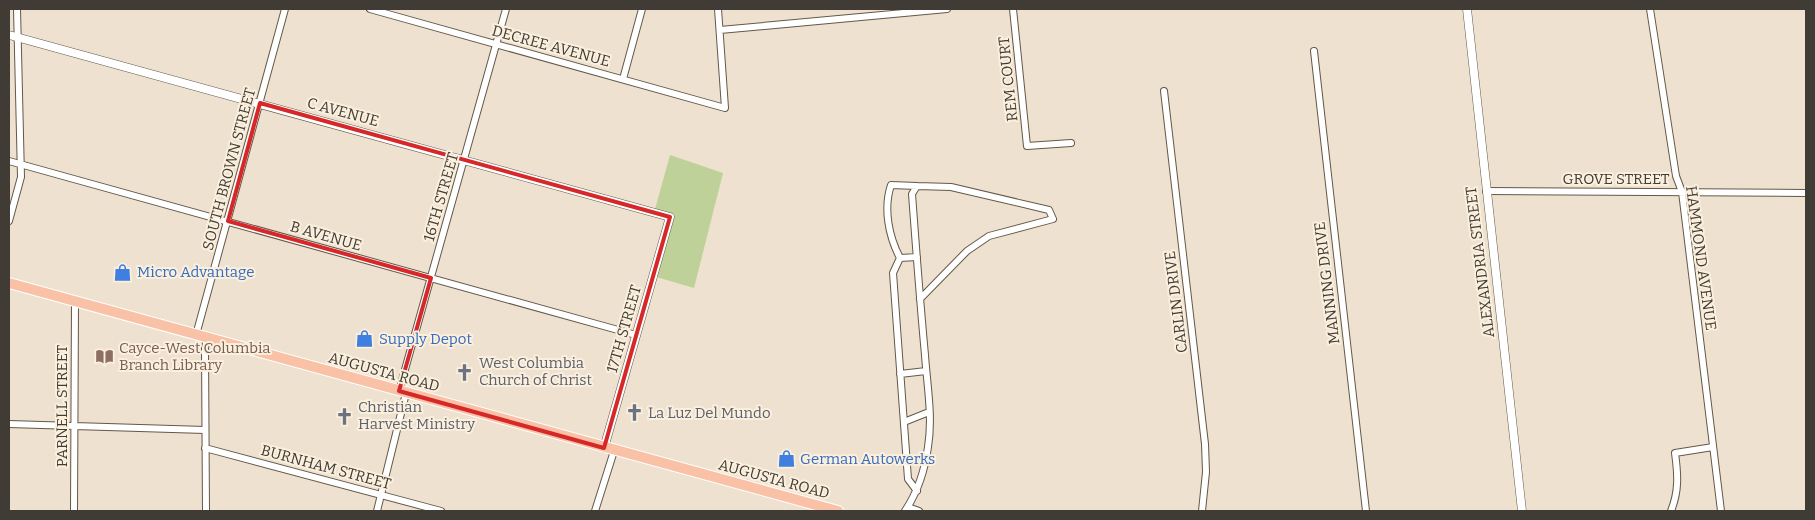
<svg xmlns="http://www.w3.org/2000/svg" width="1815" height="520" font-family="Bitter,serif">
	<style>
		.green { fill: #bdd199 }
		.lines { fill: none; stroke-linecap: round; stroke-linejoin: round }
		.minor-casing { stroke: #635849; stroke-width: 8 }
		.tertiary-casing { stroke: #635849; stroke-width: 9 }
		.primary-casing { stroke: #fff; stroke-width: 12 }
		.minor { stroke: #fff; stroke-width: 6 }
		.tertiary { stroke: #fff; stroke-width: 8 }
		.primary { stroke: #f9c1a5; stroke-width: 10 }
		.marked { fill: none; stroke: #d62828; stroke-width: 4; stroke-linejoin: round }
		.labels { text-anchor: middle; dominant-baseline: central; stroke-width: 4; stroke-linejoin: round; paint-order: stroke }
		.street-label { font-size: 15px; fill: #403b34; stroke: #fbefdd }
		.shop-label { font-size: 15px; fill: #366cbe; stroke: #fbefdd; text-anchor: start }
		.education-label { font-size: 15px; fill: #785e54; stroke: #fbefdd; text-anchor: start }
		.worship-label { font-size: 15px; fill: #5b616d; stroke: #fbefdd; text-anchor: start }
	</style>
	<rect width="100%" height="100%" fill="#eee1d0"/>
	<!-- green -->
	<path class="green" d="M670 155 723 173 694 288 653 276 669 217 654 213Z"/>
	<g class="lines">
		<defs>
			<path id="minor" d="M370 9 725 108 718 9
				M1013 9 1027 146 1071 143
				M1650 9 1676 176 1682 192 1721 511
				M720 30 947 9
				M1314 51 1366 511
				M623 79 642 9
				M1164 91 1205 444 1206 472 1202 511
				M9 161 636 335
				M1486 191 1806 193
				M9 221 21 177 17 9
				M900 258 917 257
				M196 335 285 9
				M900 374 926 371
				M399 391 506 9
				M904 422 929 412
				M9 424 205 430
				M205 448 441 511
				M917 491 908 479 893 273 900 258C889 237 883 209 891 185L917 186
				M908 507 919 511
				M74 511 75 302
				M206 511 205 348 207 338
				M377 511 406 393
				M595 511 614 451
				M905 511C917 493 925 469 928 447 933 417 927 385 925 355 920 301 916 248 912 194L917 186 951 187 1049 210 1053 219 989 236 967 251 920 299
				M1671 511C1679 491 1678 475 1675 453L1713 447"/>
			<path id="tertiary" d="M1467 9 1522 511
				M9 35 670 217 604 448"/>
			<path id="primary" d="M9 283 838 511"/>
		</defs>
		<!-- minor casing -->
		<use href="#minor" class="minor-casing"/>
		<!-- tertiary casing -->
		<use href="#tertiary" class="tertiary-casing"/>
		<!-- primary casing -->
		<use href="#primary" class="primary-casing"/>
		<!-- minor -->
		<use href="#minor" class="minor"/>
		<!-- tertiary -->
		<use href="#tertiary" class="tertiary"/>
		<!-- primary -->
		<use href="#primary" class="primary"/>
	</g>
	<!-- marked area -->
	<path class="marked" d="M260 103 670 217 604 448 399 391 431 278 228 221Z"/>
	<!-- icons -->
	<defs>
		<symbol id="shop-bare" viewBox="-9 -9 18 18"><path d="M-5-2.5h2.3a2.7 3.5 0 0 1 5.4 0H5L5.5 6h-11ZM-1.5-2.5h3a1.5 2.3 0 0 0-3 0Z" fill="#3f7fe0" stroke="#fbefdd" stroke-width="2.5" paint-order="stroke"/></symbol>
		<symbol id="library-bare" viewBox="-9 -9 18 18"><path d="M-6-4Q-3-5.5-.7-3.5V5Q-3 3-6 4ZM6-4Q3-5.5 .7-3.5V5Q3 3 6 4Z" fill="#8d6e63" stroke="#fbefdd" stroke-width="2.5" paint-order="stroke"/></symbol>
		<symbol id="church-bare" viewBox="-9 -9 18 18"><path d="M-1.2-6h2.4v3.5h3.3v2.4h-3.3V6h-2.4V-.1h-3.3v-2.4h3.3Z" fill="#6b7280" stroke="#fbefdd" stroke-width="2.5" paint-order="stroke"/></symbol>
	</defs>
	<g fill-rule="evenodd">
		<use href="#shop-bare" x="110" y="260" width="25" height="25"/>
		<use href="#shop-bare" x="352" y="326" width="25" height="25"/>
		<use href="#library-bare" x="92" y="344" width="25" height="25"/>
		<use href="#church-bare" x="452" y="360" width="25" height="25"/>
		<use href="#church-bare" x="622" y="400" width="25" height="25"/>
		<use href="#church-bare" x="332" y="404" width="25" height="25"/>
		<use href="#shop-bare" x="774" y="446" width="25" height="25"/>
	</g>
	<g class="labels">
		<!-- street labels -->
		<g class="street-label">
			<text transform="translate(551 46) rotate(15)">DECREE AVENUE</text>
			<text transform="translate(1008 79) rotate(-96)">REM COURT</text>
			<text transform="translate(343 112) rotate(15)">C AVENUE</text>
			<text transform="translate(229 169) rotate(-75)">SOUTH BROWN STREET</text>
			<text x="1616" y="179">GROVE STREET</text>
			<text transform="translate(441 197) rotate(-74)">16TH STREET</text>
			<text transform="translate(326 236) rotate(16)">B AVENUE</text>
			<text transform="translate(1701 258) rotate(82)">HAMMOND AVENUE</text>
			<text transform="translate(1480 262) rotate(-97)">ALEXANDRIA STREET</text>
			<text transform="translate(1327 283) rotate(-97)">MANNING DRIVE</text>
			<text transform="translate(1176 302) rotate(-97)">CARLIN DRIVE</text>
			<text transform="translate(624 329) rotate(-74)">17TH STREET</text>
			<text transform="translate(384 372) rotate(15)">AUGUSTA ROAD</text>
			<text transform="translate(62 406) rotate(-90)">PARNELL STREET</text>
			<text transform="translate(326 467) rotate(15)">BURNHAM STREET</text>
			<text transform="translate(774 479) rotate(15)">AUGUSTA ROAD</text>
		</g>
		<!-- shop labels -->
		<g class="shop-label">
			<text x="137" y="272">Micro Advantage</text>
			<text x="379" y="339">Supply Depot</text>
			<text x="800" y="459">German Autowerks</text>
		</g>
		<!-- education labels -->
		<g class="education-label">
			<text x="119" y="348">Cayce-West Columbia<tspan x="119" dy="17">Branch Library</tspan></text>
		</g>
		<!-- worship labels -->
		<g class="worship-label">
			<text x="479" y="363">West Columbia<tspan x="479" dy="17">Church of Christ</tspan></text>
			<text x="358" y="407">Christian<tspan x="358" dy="17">Harvest Ministry</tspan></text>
			<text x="648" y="413">La Luz Del Mundo</text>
		</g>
	</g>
	<!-- border -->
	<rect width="1815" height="520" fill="none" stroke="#403b34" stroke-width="20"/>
</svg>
